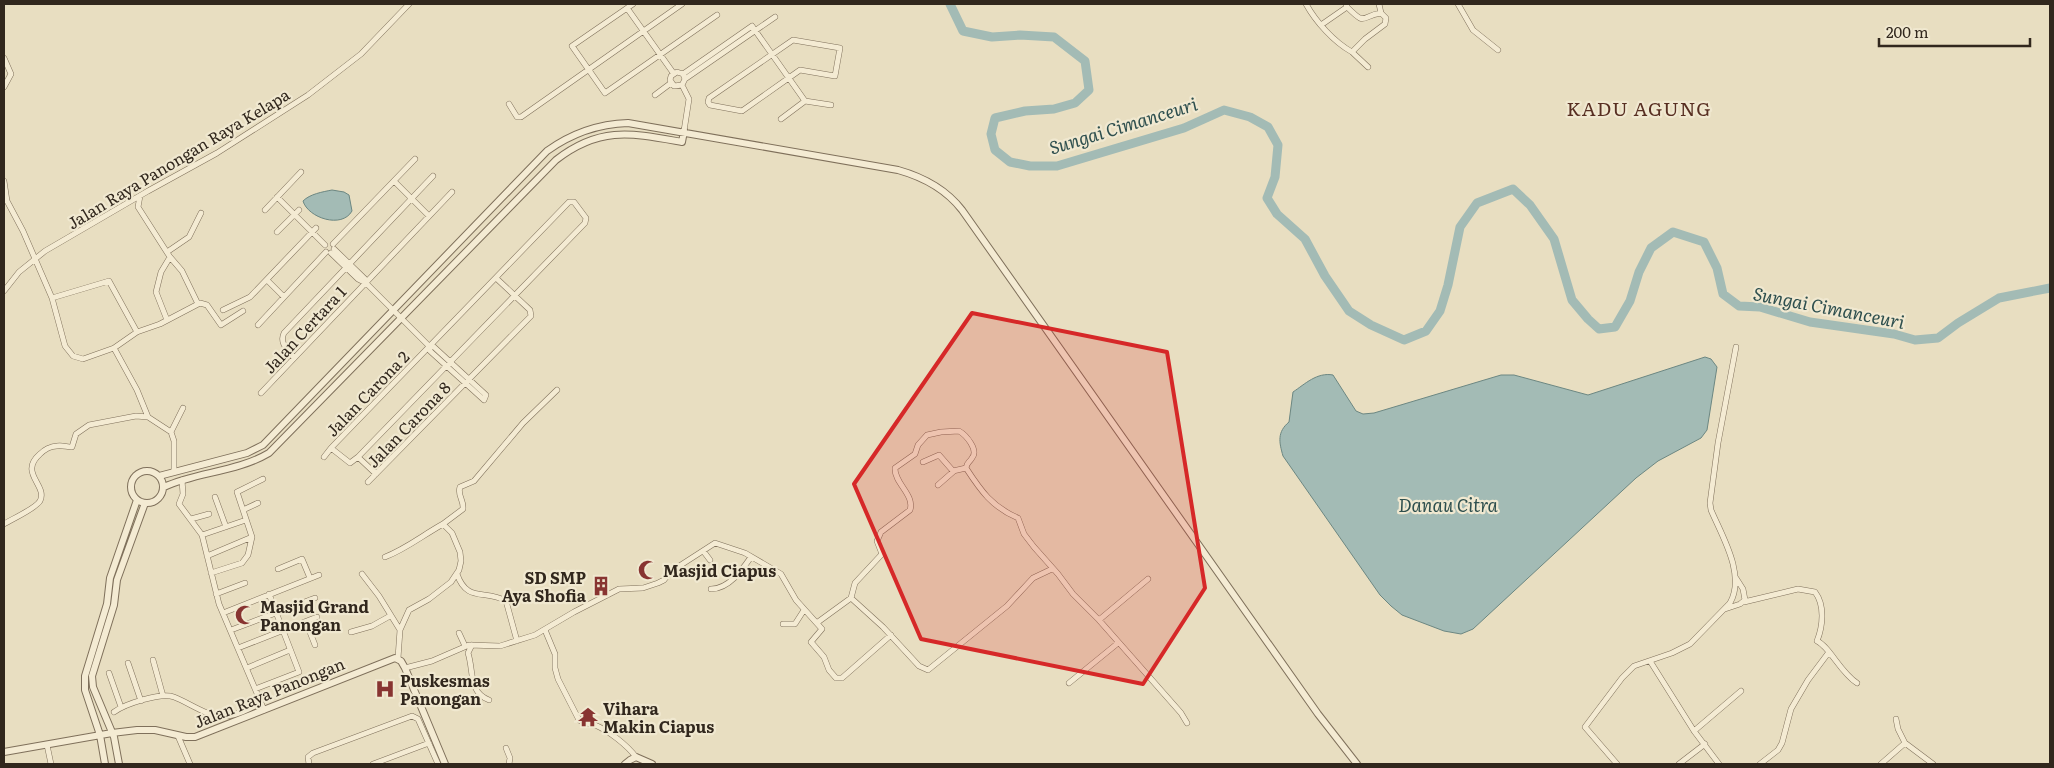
<svg xmlns="http://www.w3.org/2000/svg" width="2054" height="768" font-family="Literata,serif">
	<style>
		.water { fill: #a3bbb5; stroke: #6c8782 }
		.lines { fill: none; stroke-linecap: round; stroke-linejoin: round }
		.river { stroke: #a3bbb5; stroke-width: 9 }
		.minor-casing { stroke: #7f705b; stroke-width: 6 }
		.tertiary-casing { stroke: #7f705b; stroke-width: 8 }
		.minor { stroke: #f4ebd3; stroke-width: 5 }
		.tertiary { stroke: #f4ebd3; stroke-width: 6 }
		.marked { fill: #d62828; fill-opacity: 0.2; stroke: #d62828; stroke-width: 4; stroke-linejoin: round }
		.labels { text-anchor: middle; dominant-baseline: central; stroke-width: 4.5; stroke-linejoin: round; paint-order: stroke }
		.street-label { font-size: 16px; fill: #31271d; stroke: #f0e8d0 }
		.poi-label { font-size: 16px; font-weight: bold; fill: #31271d; stroke: #f0e8d0; text-anchor: start }
		.water-label { font-size: 18px; font-style: italic; fill: #2e4f4e; stroke: #f0e8d0 }
		.quarter-label { font-size: 19px; letter-spacing: 1px; fill: #582f22; stroke: #f0e8d0 }
	</style>
	<rect width="100%" height="100%" fill="#e8dec1"/>
	<!-- water -->
	<path class="water" d="M332 190 344 192 349 195 352 211C342 229 308 218 303 201 310 194 322 192 332 190Z
		M1705 357 1711 359 1717 367 1707 430 1701 438 1658 461 1636 478 1473 629 1461 634 1444 631 1402 615 1391 606 1380 595 1283 456C1279 442 1277 432 1289 422L1293 392C1305 384 1317 372 1333 375L1356 411 1363 414 1374 413 1501 375H1514L1588 395Z"/>
	<g class="lines">
		<!-- river -->
		<path class="river" d="M950 4 963 31 992 37 1020 35 1054 37 1085 61 1089 90 1075 103 1054 109 1025 111 995 118 991 134 995 150 1010 162 1030 166H1057L1184 128 1224 110 1250 117 1268 127 1278 145 1275 177 1267 198 1277 214 1305 239 1325 276 1349 311 1371 325 1404 340 1426 331 1440 311 1448 285 1460 227 1477 203 1513 189 1530 205 1554 239 1572 300 1588 319 1599 329 1615 327 1630 301 1639 272 1651 248 1673 232 1704 242 1717 268 1723 294 1739 306 1760 307 1810 322 1894 334 1915 340 1938 338 1958 323 1999 298 2050 288"/>
		<defs>
			<path id="minor" d="M633 4 572 46 605 93 717 15
				M1306 4C1316 22 1334 42 1352 52
				M1458 4 1473 30 1498 50
				M1347 7C1367 27 1360 16 1381 13L1379 4
				M627 8 674 74
				M1321 25 1347 7 1346 4
				M793 40 840 48 835 76 800 70 742 111 710 105 708 102 709 98Z
				M4 58 11 74 4 87
				M1368 67 1352 52 1365 39 1385 24 1386 18 1381 13
				M683 74 752 26 805 101
				M685 79 683 74 677 72 671 76 670 80 674 86 682 85 685 79 775 17
				M682 85 689 99 684 131
				M655 95 671 83
				M509 104 517 117H521L682 4
				M781 119 805 101 831 105
				M4 181 7 201 23 231 52 298 65 346 73 356 83 359 114 348 137 332 160 324 200 303 207 305 221 325 243 311
				M394 181 429 216
				M140 196 138 207 170 257 182 271 198 304
				M277 197 325 245
				M265 210 301 172
				M277 232 299 210
				M333 244 415 159
				M334 249 365 279 366 283 429 346 430 351 484 400
				M167 252 189 237 201 213
				M331 253 358 279 366 283
				M267 280 284 297
				M4 291 19 272 45 251 148 191 217 153 308 95 361 54 409 4
				M52 298 109 281 137 332
				M223 310 250 297 316 228
				M167 320 156 292 161 272 170 257
				M258 325 326 252
				M429 346 434 347 486 395 484 400
				M114 348 137 390 148 417
				M294 358C288 350 279 343 284 333L433 176
				M261 393 452 192
				M171 432 183 408
				M324 457 331 448C411 366 490 284 569 202H574L586 218 585 223 358 457 350 463 331 448
				M358 457 376 474
				M923 462 939 455 953 471 966 468
				M182 480 183 494 179 504 202 535 219 604 264 710
				M368 482 531 316 530 310 496 278
				M938 485 954 471
				M215 497 226 527
				M243 510 258 503
				M191 519 209 514
				M4 524C12 519 35 509 40 501 48 485 18 473 40 454 44 450 51 446 57 446 62 445 67 447 72 447L76 434 89 425 136 416 148 417 171 432 174 441V472
				M202 535 246 520
				M704 552 710 560
				M207 556 252 537
				M385 557C406 549 423 535 443 524
				M278 569 302 559 310 578
				M211 573 242 563 248 555 252 537 237 492 263 479
				M362 574 379 596 400 630
				M457 574C467 603 485 589 506 601L517 641
				M711 589C729 589 742 570 751 557
				M216 594 245 583
				M851 598 883 627 919 666 928 670 1007 606 1033 578 1052 569
				M1744 602 1798 589 1815 592C1825 605 1823 626 1817 641 1830 647 1840 672 1857 683
				M1725 609 1740 604 1745 600 1743 589 1736 578
				M223 613 319 575
				M1099 620 1148 579
				M306 622 315 645
				M818 622 851 598 855 583 882 554 877 541 881 532 910 510C915 495 894 483 895 468L915 454 918 445 927 435 941 432 959 431C966 435 979 450 972 458 969 463 967 462 966 468 981 491 992 507 1018 518L1024 534 1034 547 1058 574 1073 594 1099 620 1181 713 1187 723
				M783 624H795L804 610
				M231 630 315 598
				M545 630 555 654V668L558 679 579 720C584 724 589 723 595 725 609 731 627 745 636 757
				M351 632 372 626 390 616
				M459 633 465 646
				M472 645 468 653C474 671 468 692 489 700
				M238 648 317 617
				M398 658 400 630 409 610 429 599 451 582 459 570 461 561 460 552 452 533 443 524 463 509C464 500 457 495 460 487L474 481 523 423 557 390
				M153 660 163 696
				M1650 661 1694 731 1719 764
				M128 663 141 701
				M247 668 290 650
				M405 668 432 661 469 645 500 646 535 635 574 612 619 589 643 588 658 583 664 580 670 572 715 543 745 553 781 574 796 600 822 629 811 642 824 657 829 670 836 678H842L891 635
				M109 673 121 707
				M1069 683 1118 643
				M255 689 299 672 269 594
				M114 712C125 704 161 692 174 697 190 703 207 717 225 716 237 716 250 708 261 703
				M1896 719 1898 729 1905 743
				M1694 731 1741 691
				M178 736 190 764
				M47 745 51 764
				M506 748 510 758 509 764
				M309 764 308 757 313 753 412 716 418 719 438 764
				M373 764 429 743
				M1617 764 1585 727 1622 678 1634 666 1672 653 1690 644 1730 603C1746 575 1722 536 1711 510L1710 503 1718 443 1736 347
				M1679 764 1705 744
				M1760 764 1778 750 1782 743 1791 709 1808 680 1829 652
				M1881 764 1905 743 1933 764"/>
			<path id="tertiary" d="M131 487a16 16 0 1 1 32 0a16 16 0 1 1-32 0Z
				M159 476 247 453 263 445 547 151C572 133 597 124 628 123L898 170C923 177 945 188 962 210L1318 714 1357 764
				M164 487C197 472 237 472 269 453L556 160C600 126 631 133 682 142L684 131
				M4 752 112 733 137 730H155L186 737H195L395 658 401 661 405 668 445 764
				M105 764 100 735 85 690V676L107 604 110 578 137 500
				M119 764 114 737 93 687 92 676 114 605 117 580 145 503
				M625 764 630 760 636 757 652 764"/>
		</defs>
		<!-- minor casing -->
		<use href="#minor" class="minor-casing"/>
		<!-- tertiary casing -->
		<use href="#tertiary" class="tertiary-casing"/>
		<!-- minor -->
		<use href="#minor" class="minor"/>
		<!-- tertiary -->
		<use href="#tertiary" class="tertiary"/>
	</g>
	<!-- marked area -->
	<path class="marked" d="M972 313 1167 352 1205 588 1143 684 921 639 854 484Z"/>
	<!-- icons -->
	<defs>
		<symbol id="mosque-bare" viewBox="-9 -9 18 18"><path d="M3.5-4.9A6 6 0 1 0 3.5 4.9A5 5 0 1 1 3.5-4.9Z" fill="#883431" stroke="#f0e8d0" stroke-width="2.5" paint-order="stroke"/></symbol>
		<symbol id="building-bare" viewBox="-9 -9 18 18"><path d="M-4-6H4V6H1V3H-1V6H-4ZM-2.5-4.3h1.7v1.8h-1.7ZM.8-4.3h1.7v1.8H.8ZM-2.5-1h1.7V.8h-1.7ZM.8-1h1.7V.8H.8Z" fill="#883431" stroke="#f0e8d0" stroke-width="2.5" paint-order="stroke"/></symbol>
		<symbol id="hospital-bare" viewBox="-9 -9 18 18"><path d="M-5-5h3v3.5h4V-5h3V5h-3V1.5h-4V5h-3Z" fill="#883431" stroke="#f0e8d0" stroke-width="2.5" paint-order="stroke"/></symbol>
		<symbol id="temple-bare" viewBox="-9 -9 18 18"><path d="M0-6L5-2H3V0L6.5 2.5H4V6H1.5V3h-3V6H-4V2.5H-6.5L-3 0V-2H-5Z" fill="#883431" stroke="#f0e8d0" stroke-width="2.5" paint-order="stroke"/></symbol>
	</defs>
	<g fill-rule="evenodd">
		<use href="#mosque-bare" x="634" y="556" width="28" height="28"/>
		<use href="#building-bare" x="587" y="572" width="28" height="28"/>
		<use href="#mosque-bare" x="231" y="601" width="28" height="28"/>
		<use href="#hospital-bare" x="371" y="675" width="28" height="28"/>
		<use href="#temple-bare" x="574" y="703" width="28" height="28"/>
	</g>
	<g class="labels">
		<!-- street labels -->
		<g class="street-label">
			<text transform="translate(178 158) rotate(-31)">Jalan Raya Panongan Raya Kelapa</text>
			<text transform="translate(304 329) rotate(-47)">Jalan Certara 1</text>
			<text transform="translate(367 393) rotate(-46)">Jalan Carona 2</text>
			<text transform="translate(408 424) rotate(-46)">Jalan Carona 8</text>
			<text transform="translate(269 692) rotate(-22)">Jalan Raya Panongan</text>
		</g>
		<!-- poi labels -->
		<g class="poi-label">
			<text x="663" y="570">Masjid Ciapus</text>
			<text x="586" y="577" text-anchor="end">SD SMP<tspan x="586" dy="18">Aya Shofia</tspan></text>
			<text x="260" y="606">Masjid Grand<tspan x="260" dy="18">Panongan</tspan></text>
			<text x="400" y="680">Puskesmas<tspan x="400" dy="18">Panongan</tspan></text>
			<text x="603" y="708">Vihara<tspan x="603" dy="18">Makin Ciapus</tspan></text>
		</g>
		<!-- water labels -->
		<g class="water-label">
			<text transform="translate(1123 125) rotate(-17)">Sungai Cimanceuri</text>
			<text transform="translate(1829 307) rotate(11)">Sungai Cimanceuri</text>
			<text x="1448" y="504">Danau Citra</text>
		</g>
		<!-- quarter labels -->
		<g class="quarter-label">
			<text x="1639" y="108">KADU AGUNG</text>
		</g>
	</g>
	<!-- border -->
	<rect width="2054" height="768" fill="none" stroke="#31271d" stroke-width="10"/>
	<!-- scale -->
	<path d="M1879 38v8h151v-8" fill="none" stroke="#31271d" stroke-width="2.5"/>
	<text x="1886" y="38" font-size="15" fill="#31271d" stroke="#f0e8d0" stroke-width="4" paint-order="stroke">200 m</text>
</svg>
